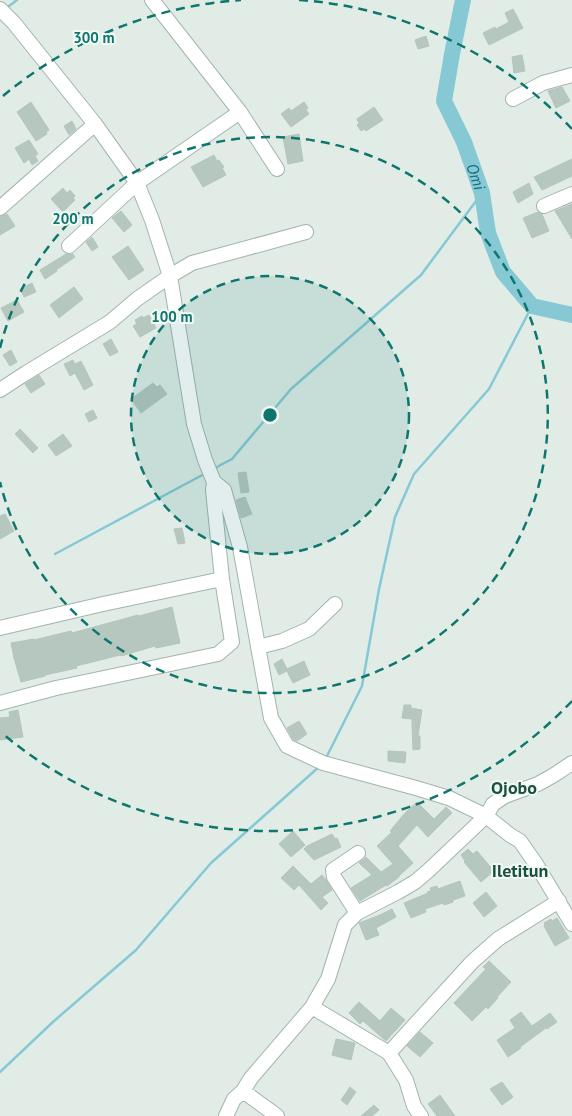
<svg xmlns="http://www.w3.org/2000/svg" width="572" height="1116" font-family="'PT Sans',sans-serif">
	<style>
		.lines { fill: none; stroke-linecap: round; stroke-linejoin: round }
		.stream { stroke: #86c9d4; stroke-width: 2.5 }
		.river { stroke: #86c9d4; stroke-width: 16 }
		.building { fill: #b6c7c0; stroke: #b3c6be }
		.minor-casing { stroke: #a3b4ae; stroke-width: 16 }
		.minor { stroke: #fff; stroke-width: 14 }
		.ring { fill: none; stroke: #0f766e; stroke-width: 2.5; stroke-dasharray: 9 6 }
		.labels { text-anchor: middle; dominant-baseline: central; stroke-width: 4; stroke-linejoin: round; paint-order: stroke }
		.water-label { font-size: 16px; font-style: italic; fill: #176d7d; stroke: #f2f9f5 }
		.quarter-label { font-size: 18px; font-weight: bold; fill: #1b5143; stroke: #f2f9f5 }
		.centre { fill: #0f766e; stroke: #f2f9f5; stroke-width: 2.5 }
		.ring-label { font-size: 15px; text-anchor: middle; font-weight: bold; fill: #0f766e; stroke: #f2f9f5; stroke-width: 4; stroke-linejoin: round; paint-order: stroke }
	</style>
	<rect width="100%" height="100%" fill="#e1ece7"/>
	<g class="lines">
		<!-- stream -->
		<path class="stream" d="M5 9 17 0
			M213 469 232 459 291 389 421 275 482 193
			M55 554 206 473
			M326 758 362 686 379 589 395 517 414 474 489 389 532 306
			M0 1072 54 1021 136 950 211 863 320 766"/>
		<!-- river -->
		<path class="river" id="s1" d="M463 0 452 54 444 101 464 142 482 193 488 233 503 272 532 306 572 315"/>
	</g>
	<!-- building -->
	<path class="building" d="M513 9 523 28 489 45 483 33 495 27 496 29 509 22 505 13Z
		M426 36 429 46 418 49 415 40Z
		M522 55 525 71 514 73 512 57Z
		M562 87 570 101 556 108 548 91Z
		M31 102 49 130 46 132 47 134 36 141 17 112Z
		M304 102 308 108 306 110 309 114 291 127 281 114 289 108 291 111Z
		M374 107 383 120 366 131 364 129 361 131 357 125 359 123 357 119Z
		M72 121 76 129 69 135 64 126Z
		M299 134 303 161 288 164 283 137Z
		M29 140 38 154 35 156 38 161 32 165 29 159 24 163 15 148Z
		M214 155 217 161 219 160 224 167 222 168 226 175 203 187 191 167Z
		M572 159V176L542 190 534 177Z
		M529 183 533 194 518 203 513 192Z
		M63 188 67 193 70 190 75 196 73 198 75 200 63 212 51 199Z
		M572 204V239L555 211Z
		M121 211 132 225 124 232 112 218Z
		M538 212 542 214 549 231 532 238 523 218Z
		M7 214 15 226 0 235V217Z
		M92 237 98 247 92 251 86 242Z
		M128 246 144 270 129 280 112 257Z
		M66 254H73L75 257 56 270 57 271 45 279 40 270Z
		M32 283 36 292 24 297 20 289Z
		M74 287 83 299 59 318 50 305Z
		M17 300 24 312 8 321 1 308Z
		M149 315 156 328 140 337 133 326 137 324 135 320 142 316 143 318Z
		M111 339 118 352 110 356 103 344Z
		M11 350 17 362 10 366 3 355Z
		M73 360 75 364 81 361 93 385 84 390 75 373 70 376 64 364Z
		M39 375 45 384 31 393 25 384Z
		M153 383 157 387 160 385 167 394 141 413 131 399Z
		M93 410 97 418 89 422 85 414Z
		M20 429 38 448 33 453 15 434Z
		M63 434 72 446 56 456 48 445Z
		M246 472 249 492 241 493 238 473Z
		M245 497 252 514 241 518 236 500Z
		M5 514 14 531 0 539V516Z
		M182 528 185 543 178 544 174 529Z
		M172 607 180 643 156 648 155 646 121 656 120 655 76 666 77 668 45 675V676L21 682 14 658 11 643 34 639V640L71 631 72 633 138 615 139 616Z
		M282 659 287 669 304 661 310 675 293 683 287 671 279 675 274 664Z
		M404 705H411V708L422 710 418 736H420V749L413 750 412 724V719L402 718Z
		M18 710 23 737 0 740V718L10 717 9 712Z
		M299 721 307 734 297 741 293 739 287 728Z
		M388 751 406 752 405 763 388 761Z
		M417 802 434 819 446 807 452 813 428 837 417 825 398 846 413 863 399 876V877L387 886 386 885 360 901 351 888 372 875 359 863 366 857 381 872 393 864 377 846 392 832 390 831 405 813Z
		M293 831 305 845 291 857 279 844Z
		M332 834 335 839 337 838 341 847 314 860 304 849 307 846Z
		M468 849 473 854 477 851 494 871 481 882 464 862 465 861 461 855Z
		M293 866 311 884 322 875 326 880 332 890 322 897 328 903 321 910 299 885 294 890 281 878Z
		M460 881 465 896 453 900V902L444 905 443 903 425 909 426 912 411 918 404 903 428 893 427 892 431 891 430 888 437 886 438 889Z
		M486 892 497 906 484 917 473 903Z
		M392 909 396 917 376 928 379 935 366 940 359 923 380 915Z
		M557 918 569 938 555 946 544 926 545 925 544 923 551 919 552 921Z
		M489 961 511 982 497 997 498 998 488 1009 486 1007 472 1021 454 1003 486 969 483 967Z
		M359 1002 380 1021 391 1008 405 1020 386 1041 363 1021 360 1024 349 1013Z
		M521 1012 532 1026 550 1013 557 1022 547 1029 546 1028 520 1047 521 1048 508 1057 497 1040 515 1028 510 1020Z
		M420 1032 433 1043 420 1057 407 1046Z
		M336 1039 355 1043 351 1060 332 1055Z
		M502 1082 513 1097 502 1105 490 1089Z
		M350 1087 356 1092 347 1105 341 1100Z
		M440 1095 455 1116H437L428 1104Z
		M374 1105 379 1110 372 1116H361Z"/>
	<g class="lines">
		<defs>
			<path id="minor" d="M152 0 240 112 277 169
				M0 9 14 23 95 124 137 183 152 220 170 276 194 424 205 460 214 482 213 490 222 579 232 642 218 654 56 688 0 703
				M513 99 543 83 572 75
				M544 206 572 194
				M0 208 95 124
				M69 246 137 183 240 112
				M0 390 26 373 110 322 137 299 170 276 192 263 306 232
				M214 482 224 490 240 547 271 718 287 746 323 763 416 788 449 798 486 816 510 835 520 841 536 864 572 924
				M0 628 103 604 222 579
				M258 647 282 641 309 629 335 604
				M357 913 334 877 333 870 358 853
				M312 1007 389 1053 406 1080 414 1106 421 1116
				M389 1053 472 962 498 939 559 901
				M243 1091 277 1116
				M226 1116 234 1099 243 1091 251 1078 312 1007 328 979 345 925 357 913 398 892 415 882 429 870 486 816 493 804 505 796 538 784 554 775 572 763"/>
		</defs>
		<!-- minor casing -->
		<use href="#minor" class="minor-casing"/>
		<!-- minor -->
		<use href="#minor" class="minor"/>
	</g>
	<!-- distance rings -->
	<circle cx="270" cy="415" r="139" fill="#0f766e" fill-opacity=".12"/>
	<g class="ring">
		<circle cx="270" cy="415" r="139"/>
		<path d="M0 348A278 278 0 1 1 0 482"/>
		<path d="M572 701A416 416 0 0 1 3 734M3 96A416 416 0 0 1 241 0M299 0A416 416 0 0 1 572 129"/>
	</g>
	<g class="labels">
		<!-- water labels -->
		<g class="water-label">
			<text stroke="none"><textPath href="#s1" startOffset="185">Omi</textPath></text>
		</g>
		<!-- quarter labels -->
		<g class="quarter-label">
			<text x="514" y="787">Ojobo</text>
			<text x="520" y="870">Iletitun</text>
		</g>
	</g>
	<circle cx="270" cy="415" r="8" class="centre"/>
	<g class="ring-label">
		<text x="94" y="43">300 m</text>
		<text x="73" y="224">200 m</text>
		<text x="172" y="322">100 m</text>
	</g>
</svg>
